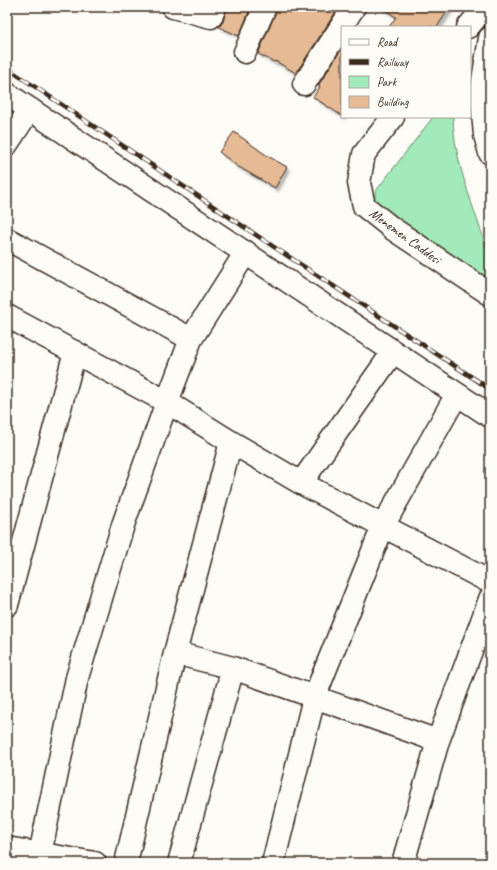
<svg xmlns="http://www.w3.org/2000/svg" width="497" height="870" font-family="Caveat,sans-serif">
	<style>
		.green { fill: #a2eab9; stroke: #6e8a6c }
		.building { fill: #e5ba95; stroke: #3b2a1e; filter: url(#shadow) }
		.lines { fill: none; stroke-linecap: round; stroke-linejoin: round }
		.street-casing { stroke: #3b2a1e; stroke-width: 25 }
		.secondary-casing { stroke: #3b2a1e; stroke-width: 25 }
		.street { stroke: #fdfcf7; stroke-width: 22 }
		.secondary { stroke: #fdfcf7; stroke-width: 22 }
		.rail-casing { stroke: #3b2a1e; stroke-width: 4.5 }
		.rail { stroke: #fdfcf7; stroke-width: 3; stroke-dasharray: 9; stroke-linecap: butt }
		.labels { text-anchor: middle; dominant-baseline: central; stroke-width: 3; stroke-linejoin: round; paint-order: stroke }
		.street-label { font-size: 14px; fill: #3b2a1e; stroke: #fdfcf7 }
	</style>
	<defs>
		<filter id="shadow"><feDropShadow dx="3.5" dy="3.5" stdDeviation="1" flood-color="#0004"/></filter>
	</defs>
	<rect width="100%" height="100%" fill="#fdfcf7"/>
	<filter id="ink" filterUnits="userSpaceOnUse"><feTurbulence type="fractalNoise" baseFrequency=".025" numOctaves="2"/><feDisplacementMap in="SourceGraphic" scale="8" xChannelSelector="R" yChannelSelector="G"/><feConvolveMatrix kernelMatrix="1 2 1 2 8 2 1 2 1" color-interpolation-filters="sRGB"/></filter>
	<g filter="url(#ink)">
		<!-- green -->
		<path class="green" d="M433 117H453C454 161 473 205 486 246L490 252V280L375 204V192Z"/>
		<!-- building -->
		<path class="building" d="M227 7H251L239 36 219 27 223 22Z
			M277 7H339L296 73 275 61 274 62 258 54 276 12Z
			M380 7H450L437 27H389L396 17Z
			M342 48V116L313 97 320 87 318 86Z
			M234 132 266 155 287 167 275 188 237 166 219 152Z"/>
		<g class="lines">
			<defs>
				<path id="street" d="M173 7 211 17 215 7
					M245 52 265 7
					M304 84 354 7
					M7 94 490 416
					M7 144 30 109
					M7 239 191 339
					M7 316 167 402 231 442 301 483 490 582
					M301 483 393 352
					M7 605 75 352
					M175 653 233 668 438 741
					M40 854 77 678 123 525 167 402 191 339 246 252
					M126 863 175 653 231 442
					M179 863 233 668
					M273 863 314 698 383 526 457 394
					M403 863 438 741 490 599"/>
				<path id="secondary" d="M468 27 485 7
					M490 38 481 92 485 135 490 153
					M393 117 364 154 359 183 364 206 393 229 490 294
					M7 848 95 863"/>
			</defs>
			<!-- street casing -->
			<use href="#street" class="street-casing"/>
			<!-- secondary casing -->
			<use href="#secondary" class="secondary-casing"/>
			<!-- street -->
			<use href="#street" class="street"/>
			<!-- secondary -->
			<use href="#secondary" class="secondary"/>
			<defs>
				<path id="rail" d="M7 68 271 245 490 389"/>
			</defs>
			<!-- rail casing -->
			<use href="#rail" class="rail-casing"/>
			<!-- rail -->
			<use href="#rail" class="rail"/>
		</g>
	</g>
	<g class="labels">
		<!-- street labels -->
		<g class="street-label">
			<text transform="translate(405 236) rotate(36)">Menemen Caddesi</text>
		</g>
	</g>
	<!-- margin -->
	<rect width="497" height="870" fill="none" stroke="#fdfcf7" stroke-width="24"/>
	<rect x="12" y="12" width="473" height="846" fill="none" stroke="#3b2a1e" stroke-width="1.5" filter="url(#ink)"/>
	<!-- legend -->
	<rect x="341" y="26" width="130" height="92" fill="#fdfcf7" stroke="#afa8a0"/>
	<rect x="349" y="39" width="20" height="6" fill="#fdfcf7" stroke="#afa8a0"/>
	<text x="377" y="46" font-size="12" fill="#3b2a1e">Road</text>
	<rect x="349" y="59" width="20" height="6" fill="#3b2a1e" stroke="#afa8a0"/>
	<text x="377" y="66" font-size="12" fill="#3b2a1e">Railway</text>
	<rect x="349" y="76" width="20" height="12" fill="#a2eab9" stroke="#afa8a0"/>
	<text x="377" y="86" font-size="12" fill="#3b2a1e">Park</text>
	<rect x="349" y="96" width="20" height="12" fill="#e5ba95" stroke="#afa8a0"/>
	<text x="377" y="106" font-size="12" fill="#3b2a1e">Building</text>
</svg>
